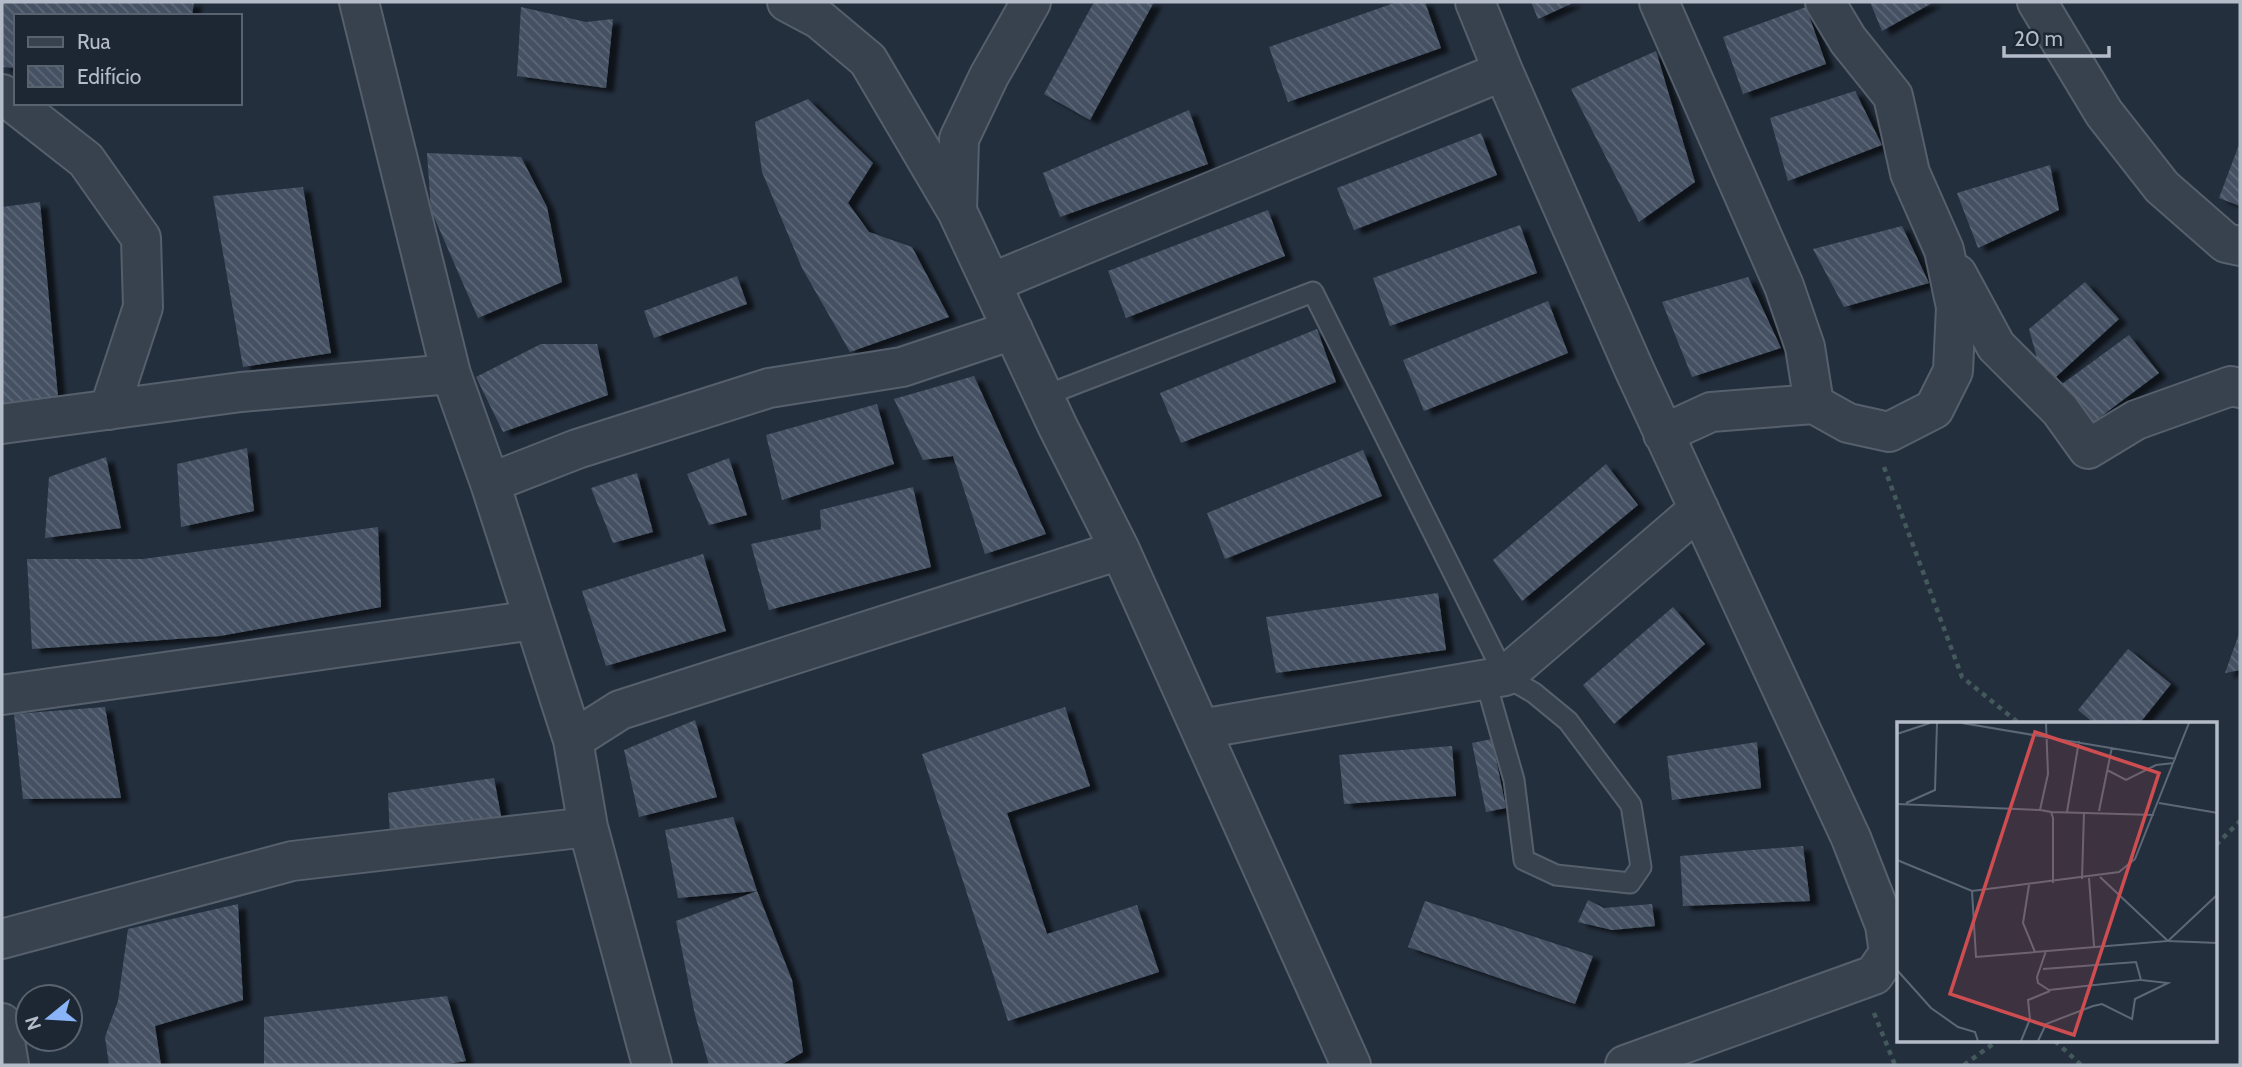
<svg xmlns="http://www.w3.org/2000/svg" width="2242" height="1067" font-family="Cabin,sans-serif">
	<style>
		.building { fill: url(#building-back-hatch); filter: url(#shadow) }
		.lines { fill: none; stroke-linecap: round; stroke-linejoin: round }
		.service-casing { stroke: #565f6c; stroke-width: 23 }
		.minor-casing { stroke: #565f6c; stroke-width: 42 }
		.tertiary-casing { stroke: #565f6c; stroke-width: 42 }
		.path { stroke: #44595c; stroke-width: 4.5; stroke-dasharray: 5 5; stroke-linecap: butt }
		.service { stroke: #38414e; stroke-width: 19 }
		.minor { stroke: #38414e; stroke-width: 38 }
		.tertiary { stroke: #38414e; stroke-width: 38 }
		.inset-road { fill: none; stroke: #5e6776; stroke-width: 2 }
		.view { fill: #ce4d50; fill-opacity: 0.15; stroke: #ce4d50; stroke-width: 3.5 }
		.inset-edge { fill: none; stroke: #b4bcc9; stroke-width: 3.5 }
	</style>
	<defs>
		<pattern id="building-back-hatch" width="6" height="6" patternUnits="userSpaceOnUse" patternTransform="scale(1.75)"><rect width="6" height="6" fill="#455162"/><path d="M-1 5l2 2M0 0l6 6M5-1l2 2" fill="none" stroke="#5d6877"/></pattern>
		<filter id="shadow"><feDropShadow dx="8" dy="4.5" stdDeviation="2" flood-color="#0009"/></filter>
	</defs>
	<rect width="100%" height="100%" fill="#242f3e"/>
	<!-- building -->
	<path class="building" d="M2 2H194L192 16H16V68L2 67Z
		M1094 2H1154L1090 120 1044 94Z
		M1397 2H1425L1441 48 1288 102 1269 47Z
		M1531 2H1575L1538 19Z
		M1870 2H1934L1882 31Z
		M521 7 586 22 613 19 606 88 517 76Z
		M1806 7 1826 64 1743 94 1723 37Z
		M1656 51 1695 182 1639 222 1571 89Z
		M1855 91 1882 145 1788 181 1770 118Z
		M808 99 873 163 848 203 869 232 912 247 949 317 850 352 802 268 762 172 755 122Z
		M1189 110 1208 164 1060 217 1043 173Z
		M1481 133 1497 175 1354 230 1337 188Z
		M2240 142V206L2219 198Z
		M427 153 521 157 547 207 562 282 478 318 431 210Z
		M2050 165 2059 210 1978 248 1957 193Z
		M303 187 331 353 243 367 213 196Z
		M40 202 58 397 2 407V207Z
		M1268 210 1285 256 1126 318 1108 271Z
		M1520 225 1537 273 1390 326 1373 278Z
		M1902 226 1929 283 1844 307 1813 249Z
		M737 276 747 304 654 338 644 311Z
		M1748 277 1781 348 1692 377 1662 302Z
		M2085 282 2119 319 2045 387 2029 329Z
		M1548 301 1568 353 1424 411 1403 360Z
		M1317 329 1336 382 1181 443 1160 393Z
		M2129 335 2159 373 2083 430 2054 390Z
		M541 344H597L608 395 503 432 476 377Z
		M974 376 1046 534 985 554 953 456 923 460 894 399Z
		M877 404 894 464 782 500 766 435Z
		M247 448 254 511 181 527 177 464Z
		M1363 450 1382 496 1225 559 1207 513Z
		M106 457 121 528 45 538 49 477Z
		M729 458 747 515 709 525 687 474Z
		M1606 464 1638 505 1522 601 1493 560Z
		M637 473 653 532 613 543 591 488Z
		M913 487 931 567 769 610 751 544 821 529 820 510Z
		M378 527 381 607 220 636 32 649 27 559H143Z
		M703 554 726 631 606 666 582 591Z
		M1438 593 1446 650 1276 673 1266 617Z
		M1673 607 1705 644 1614 724 1583 685Z
		M2240 631V670L2225 673Z
		M2128 649 2171 684 2139 724H2095L2078 710Z
		M105 707 121 798 23 799 14 714Z
		M1065 707 1090 786 1007 813 1047 934 1137 905 1159 972 1008 1021 922 754Z
		M695 720 717 797 639 817 624 750Z
		M1492 739 1506 808 1486 812 1472 743Z
		M1757 742 1761 788 1672 800 1667 756Z
		M1452 746 1456 796 1344 804 1339 755Z
		M494 778 502 821 390 837 388 793Z
		M733 817 757 891 792 980 803 1052 781 1065H709L695 1015 676 921 757 891 678 898 665 830Z
		M1803 846 1810 901 1683 906 1680 856Z
		M1588 900 1604 908 1652 904 1655 926 1612 930 1578 922Z
		M1425 901 1593 956 1575 1004 1408 947Z
		M238 904 243 1000 155 1026 161 1065H109L105 1037 118 1001 128 929Z
		M447 996 466 1061 441 1065H264V1017Z"/>
	<g class="lines">
		<defs>
			<path id="service" d="M1044 396 1313 292 1505 676 1534 693 1568 721 1631 805 1641 867 1630 883 1556 875 1524 860 1514 780 1485 679"/>
			<path id="minor" d="M359 2 451 374 490 483 573 740
				M787 2 819 19 868 60 957 211 1058 427 1120 550 1351 1065
				M1475 2 1503 71 1634 369 1851 838 1885 925 1889 953 1874 975 1625 1065
				M1659 2 1784 286 1805 347 1814 404
				M2037 2 2104 113 2162 187 2226 243 2240 246
				M2 94 86 160 141 238 143 307 109 410
				M957 211 959 139 989 76 1031 2
				M1957 274 1996 346 2060 410 2088 449 2136 420 2231 386 2240 388
				M991 283 1503 71
				M2 424 241 392 451 374
				M1663 434 1711 412 1814 404 1848 423 1889 432 1934 409 1953 371 1956 307 1944 250 1910 173 1893 96 1848 40 1825 2
				M490 483 577 449 769 388 902 367 1013 330
				M2 695 534 620
				M1201 729 1505 676 1699 509
				M588 827 652 1065
				M2 939 292 861 588 827 573 740 620 710 1120 550"/>
			<path id="tertiary" d="M2 1023 9 1065"/>
		</defs>
		<!-- service casing -->
		<use href="#service" class="service-casing"/>
		<!-- minor casing -->
		<use href="#minor" class="minor-casing"/>
		<!-- tertiary casing -->
		<use href="#tertiary" class="tertiary-casing"/>
		<!-- path -->
		<path class="path" d="M1884 467 1962 677 2020 724
			M2216 845 2240 821
			M1874 1013 1895 1065
			M2055 1041 2081 1065
			M1964 1065 1997 1041"/>
		<!-- service -->
		<use href="#service" class="service"/>
		<!-- minor -->
		<use href="#minor" class="minor"/>
		<!-- tertiary -->
		<use href="#tertiary" class="tertiary"/>
	</g>
	<!-- overview -->
	<g transform="translate(1897 722)">
		<rect width="320" height="320" fill="#242f3e"/>
		<path class="inset-road" d="M65 1 279 37M149 1 151 52 143 88 154 90 156 96V161M0 12 33 1M210 48 229 58 259 43 277 41M9 81 38 68 40 1M262 81 321 91M0 82 143 88M202 89 215 25M154 90 257 93M170 90 182 19M0 138 75 169 222 150 238 137 292 1M192 156 197 224M185 157 187 90M132 163 126 201 138 230M75 169 79 235 271 219 203 155M271 219 321 172M271 219 321 221M146 247 239 240 244 258 152 268 141 261 140 255 149 229M0 248 34 286 61 305 78 310 81 319M124 319 133 297 131 278 153 269M141 319 149 302 196 284 205 282 235 297 238 277 271 261 244 258"/>
		<path class="view" d="M138 10 262 51 177 313 53 272Z"/>
		<rect width="320" height="320" class="inset-edge"/>
	</g>
	<!-- border -->
	<rect width="2242" height="1067" fill="none" stroke="#b4bcc9" stroke-width="7"/>
	<!-- legend -->
	<rect x="14" y="14" width="228" height="91" fill="#1d2633" stroke="#59626f" stroke-width="2"/>
	<rect x="28" y="37" width="35" height="10" fill="#38414e" stroke="#59626f" stroke-width="2"/>
	<text x="77" y="49" font-size="21" fill="#b4bcc9">Rua</text>
	<rect x="28" y="66" width="35" height="21" fill="url(#building-back-hatch)" stroke="#59626f" stroke-width="2"/>
	<text x="77" y="84" font-size="21" fill="#b4bcc9">Edifício</text>
	<!-- north arrow -->
	<g transform="translate(49 1018) rotate(252)"><circle r="33" fill="#1d2633" stroke="#59626f" stroke-width="2"/>
	<path d="M0-5L12 26L0 18L-12 26Z" fill="#8ab4f8"/>
	<text y="-10" font-size="19" font-weight="bold" text-anchor="middle" fill="#b4bcc9">N</text>
	</g>
	<!-- scale -->
	<path d="M2004 46v10h105v-10" fill="none" stroke="#b4bcc9" stroke-width="3.5"/>
	<text x="2014" y="46" font-size="21" fill="#b4bcc9" stroke="#1d2633" stroke-width="5" paint-order="stroke">20 m</text>
</svg>
